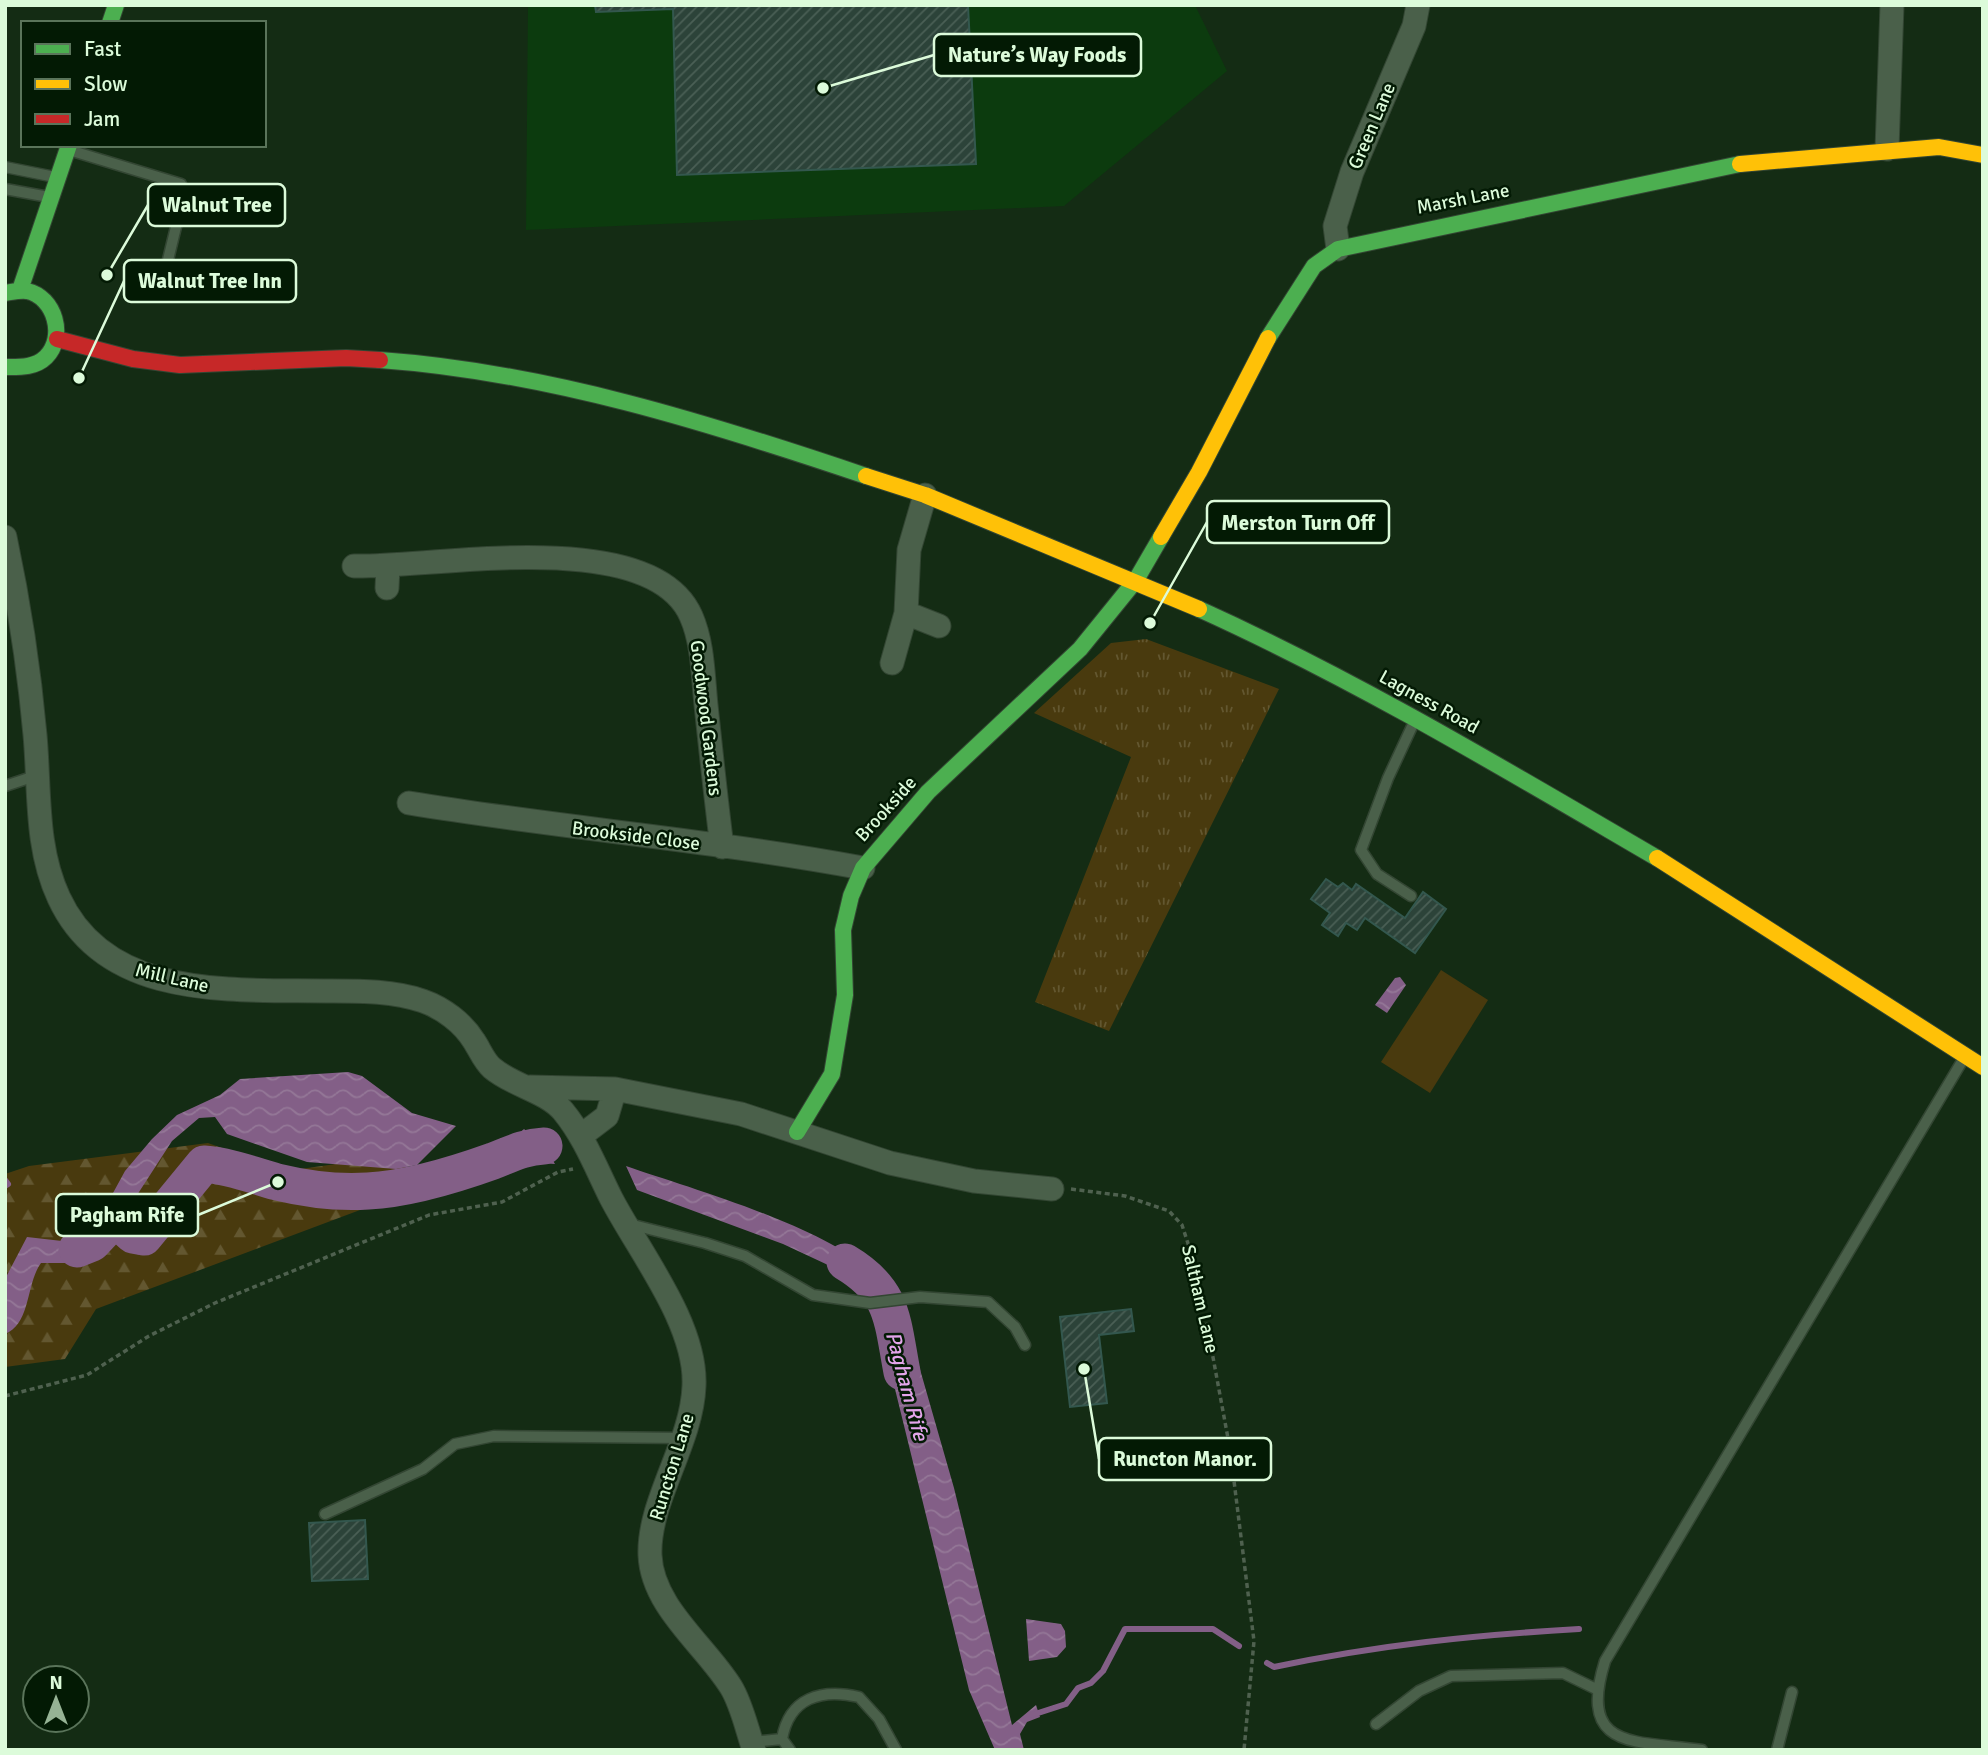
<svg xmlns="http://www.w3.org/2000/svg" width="1988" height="1755" font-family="Signika,sans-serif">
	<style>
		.built { fill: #0c3b0e }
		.grass { fill: url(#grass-tufts) }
		.forest { fill: url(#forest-firs) }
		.garden { fill: #493a0e }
		.water { fill: url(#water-waves) }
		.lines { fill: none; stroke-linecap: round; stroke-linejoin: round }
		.stream { stroke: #835f87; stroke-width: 6 }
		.river { stroke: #835f87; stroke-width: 37 }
		.building { fill: url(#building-hatch); stroke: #33574e; stroke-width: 2 }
		.lane-casing { stroke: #334633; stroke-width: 13 }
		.street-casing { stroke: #334633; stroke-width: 25 }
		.fast-casing { stroke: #334633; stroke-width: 18 }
		.slow-casing { stroke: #334633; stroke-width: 18 }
		.jam-casing { stroke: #334633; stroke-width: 18 }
		.path { stroke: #4f614f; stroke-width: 3.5; stroke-dasharray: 5 3.5; stroke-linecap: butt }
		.lane { stroke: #4a604a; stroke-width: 10 }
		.street { stroke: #4a604a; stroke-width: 23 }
		.fast { stroke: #4caf50; stroke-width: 16 }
		.slow { stroke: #ffc107; stroke-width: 16 }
		.jam { stroke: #c62828; stroke-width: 16 }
		.labels { text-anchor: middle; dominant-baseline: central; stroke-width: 5; stroke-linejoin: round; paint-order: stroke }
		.street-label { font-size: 19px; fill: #dcfbda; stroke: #031a04 }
		.water-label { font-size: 21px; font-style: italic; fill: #e3a5ea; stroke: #031a04 }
		.leader { fill: none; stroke: #dcfbda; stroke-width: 2.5 }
		.callout-dot { fill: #dcfbda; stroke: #031a04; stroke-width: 2.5 }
		.callout { fill: #031a04; stroke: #dcfbda; stroke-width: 2.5 }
		.callout-label { font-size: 21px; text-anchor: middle; font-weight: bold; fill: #dcfbda }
	</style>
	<defs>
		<pattern id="grass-tufts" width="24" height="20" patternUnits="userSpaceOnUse" patternTransform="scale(1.75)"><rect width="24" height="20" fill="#493a0e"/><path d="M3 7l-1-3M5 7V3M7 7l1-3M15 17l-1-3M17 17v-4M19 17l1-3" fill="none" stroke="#635730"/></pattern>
		<pattern id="forest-firs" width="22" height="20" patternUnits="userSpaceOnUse" patternTransform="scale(1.75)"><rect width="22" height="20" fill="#493a0e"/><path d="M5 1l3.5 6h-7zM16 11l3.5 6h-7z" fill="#635730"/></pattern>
		<pattern id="water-waves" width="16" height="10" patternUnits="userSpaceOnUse" patternTransform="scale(1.75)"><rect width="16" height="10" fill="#835f87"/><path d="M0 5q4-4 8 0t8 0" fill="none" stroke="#947797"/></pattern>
		<pattern id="building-hatch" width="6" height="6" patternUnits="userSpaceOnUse" patternTransform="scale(1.75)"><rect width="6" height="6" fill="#2c4339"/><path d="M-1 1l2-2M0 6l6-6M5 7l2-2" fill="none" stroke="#4a5f55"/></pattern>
	</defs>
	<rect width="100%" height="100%" fill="#142c14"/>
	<!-- built -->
	<path class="built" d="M528 5H1195L1227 71 1064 206 526 230Z"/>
	<!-- grass -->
	<path class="grass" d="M1146 639 1279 689 1109 1031 1035 1002 1131 757 1034 713 1111 643Z"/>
	<!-- forest -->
	<path class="forest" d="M208 1143 286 1171 400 1155 416 1189 96 1309 65 1359 5 1367V1174L29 1166Z"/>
	<!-- garden -->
	<path class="garden" d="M1441 970 1488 1000 1430 1093 1381 1062Z"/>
	<!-- water -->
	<path class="water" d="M1400 977 1406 985 1387 1013 1375 1005 1395 978Z
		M348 1072 362 1076 412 1113 456 1126 417 1165 396 1169 307 1162 227 1134 215 1117 199 1118 172 1141 97 1257 78 1263H41C26 1283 31 1324 5 1334V1279L27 1237 62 1241 81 1239 95 1226 125 1171 152 1139 177 1115 220 1095 240 1079Z
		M524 1129 544 1146 555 1164 510 1161 498 1165 492 1145 501 1138 513 1139Z
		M626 1166C697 1191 850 1232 893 1293L861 1290 828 1265 783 1244 637 1190Z
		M879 1324H907L954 1488 1012 1725 1036 1705 1040 1717 1027 1722 1020 1734 1024 1750H995L969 1690Z
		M1026 1619 1061 1624 1065 1631 1066 1647 1057 1657 1029 1661Z"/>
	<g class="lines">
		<!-- stream -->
		<path class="stream" d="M5 1180 8 1184 5 1186
			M1267 1663 1274 1667C1378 1645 1474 1635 1579 1629
			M1032 1715 1066 1704 1078 1688 1091 1683 1103 1671 1125 1629H1213L1239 1646"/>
		<!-- river -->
		<path class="river" d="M77 1249 92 1243 109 1225 123 1226 133 1235 144 1237 204 1164C230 1166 252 1175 277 1182 306 1189 338 1193 368 1191 408 1189 454 1175 493 1161 511 1154 524 1147 544 1146
			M845 1262C894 1291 892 1320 902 1372"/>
	</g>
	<!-- building -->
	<path class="building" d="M595 5H968L976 164 677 175 673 9 596 12Z
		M1326 879 1338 887 1343 883 1352 890 1356 884 1405 918 1423 892 1446 909 1415 953 1365 918 1357 930 1346 923 1338 936 1322 925 1330 913 1311 899Z
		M1131 1309 1134 1331 1099 1335 1107 1403 1070 1407 1060 1317Z
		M365 1520 368 1579 312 1581 309 1523Z"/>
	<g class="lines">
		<defs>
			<path id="lane" d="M69 150 181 184 184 194 166 268
				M5 167 55 177
				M5 189 49 197
				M5 786 38 775
				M1411 896 1377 874 1361 850 1388 778 1415 720
				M629 1224 705 1243 745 1256 813 1295 870 1303 920 1297 988 1302 1015 1327 1025 1345
				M325 1514 423 1469 455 1444 494 1436 683 1438
				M1376 1724 1419 1691 1451 1676 1563 1673 1596 1689
				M751 1742 782 1739
				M790 1750 782 1739C789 1698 821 1688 859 1697L879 1719 896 1750
				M1702 1750C1635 1740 1577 1751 1605 1661L1964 1058
				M1777 1750 1792 1692"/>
			<path id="street" d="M1887 149 1892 5
				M1338 249 1335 226 1352 172 1414 26 1418 5
				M5 537C19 603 29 668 35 735 40 790 35 847 59 898 107 1002 235 989 332 991 362 991 394 991 423 1001 443 1008 463 1023 474 1041 480 1050 484 1061 492 1068 513 1086 546 1091 563 1111 585 1138 596 1168 611 1198 639 1252 697 1324 694 1386 692 1443 648 1501 650 1555 652 1607 705 1645 731 1687 742 1705 747 1730 754 1750
				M354 566C433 568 651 525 691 616 703 643 703 676 706 705 711 752 716 800 722 847
				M387 588 388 567
				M906 613 939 626
				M892 663 906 613 909 550 925 495
				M409 803C560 828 713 840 863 868
				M530 1087 615 1089 741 1114 890 1163 974 1181 1052 1189
				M582 1135 607 1116 615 1089"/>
			<path id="fast" d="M110 23 116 5
				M20 290 69 145
				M5 293C12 292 20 290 27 291 55 297 66 337 46 357 35 368 19 367 5 367
				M1268 338 1314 266 1338 249 1740 164
				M380 360C547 372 709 423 866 476
				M1199 609C1358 681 1506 770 1657 858
				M797 1132 832 1074 845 995 843 930 851 896 863 868 928 792 1080 649 1136 580 1161 537"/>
			<path id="slow" d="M1740 164 1939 147 1983 155
				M866 476 925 495 1199 609
				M1161 537 1199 472 1268 338
				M1657 858 1983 1067"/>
			<path id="jam" d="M57 339 133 359 180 365 346 358 380 360"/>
		</defs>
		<!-- lane casing -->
		<use href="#lane" class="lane-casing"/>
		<!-- street casing -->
		<use href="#street" class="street-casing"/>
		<!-- fast casing -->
		<use href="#fast" class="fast-casing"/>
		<!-- slow casing -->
		<use href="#slow" class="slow-casing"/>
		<!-- jam casing -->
		<use href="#jam" class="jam-casing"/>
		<!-- path -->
		<path class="path" d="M1071 1189 1125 1196 1169 1211 1182 1225 1197 1271 1230 1449 1254 1641 1244 1750
			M5 1396 87 1375 149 1336 215 1303 429 1215 502 1202 558 1172 573 1169"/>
		<!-- lane -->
		<use href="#lane" class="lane"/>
		<!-- street -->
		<use href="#street" class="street"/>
		<!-- fast -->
		<use href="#fast" class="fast"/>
		<!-- slow -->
		<use href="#slow" class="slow"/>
		<!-- jam -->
		<use href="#jam" class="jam"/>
	</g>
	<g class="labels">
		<!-- street labels -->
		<g class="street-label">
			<text transform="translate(1372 126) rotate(-67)">Green Lane</text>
			<text transform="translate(1463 199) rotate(-11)">Marsh Lane</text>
			<text transform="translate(1429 702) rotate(29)">Lagness Road</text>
			<text transform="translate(706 718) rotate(83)">Goodwood Gardens</text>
			<text transform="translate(886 809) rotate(-48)">Brookside</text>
			<text transform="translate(636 836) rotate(7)">Brookside Close</text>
			<text transform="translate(172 978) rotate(13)">Mill Lane</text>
			<text transform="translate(1200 1299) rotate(77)">Saltham Lane</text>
			<text transform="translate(672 1467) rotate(-73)">Runcton Lane</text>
		</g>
		<!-- water labels -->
		<g class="water-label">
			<text transform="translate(907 1386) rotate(75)">Pagham Rife</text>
		</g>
	</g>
	<!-- callouts -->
	<path class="leader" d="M823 88L934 55M107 275L148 205M79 378L124 281M1150 623L1207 522M278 1182L198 1215M1084 1369L1099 1459"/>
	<g class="callout-dot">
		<circle cx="823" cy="88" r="7"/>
		<circle cx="107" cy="275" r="7"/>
		<circle cx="79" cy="378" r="7"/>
		<circle cx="1150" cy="623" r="7"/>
		<circle cx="278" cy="1182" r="7"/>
		<circle cx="1084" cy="1369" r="7"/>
	</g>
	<g class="callout">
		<rect x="934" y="34" width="207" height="42" rx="7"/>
		<rect x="148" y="184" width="137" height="42" rx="7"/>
		<rect x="124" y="260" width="172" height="42" rx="7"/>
		<rect x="1207" y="501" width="182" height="42" rx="7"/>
		<rect x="56" y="1194" width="142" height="42" rx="7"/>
		<rect x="1099" y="1438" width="172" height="42" rx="7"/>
	</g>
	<g class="callout-label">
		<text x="1037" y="62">Nature’s Way Foods</text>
		<text x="217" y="212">Walnut Tree</text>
		<text x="210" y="288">Walnut Tree Inn</text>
		<text x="1298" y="530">Merston Turn Off</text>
		<text x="127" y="1222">Pagham Rife</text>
		<text x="1185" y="1466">Runcton Manor.</text>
	</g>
	<!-- border -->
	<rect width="1988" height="1755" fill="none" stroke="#dcfbda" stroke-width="14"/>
	<!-- legend -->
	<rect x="21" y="21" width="245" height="126" fill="#031a04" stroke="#5a745a" stroke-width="2"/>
	<rect x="35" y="44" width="35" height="10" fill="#4caf50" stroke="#5a745a" stroke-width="2"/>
	<text x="84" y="56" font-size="21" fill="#dcfbda">Fast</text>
	<rect x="35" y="79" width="35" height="10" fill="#ffc107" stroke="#5a745a" stroke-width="2"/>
	<text x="84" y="91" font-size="21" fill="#dcfbda">Slow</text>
	<rect x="35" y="114" width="35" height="10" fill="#c62828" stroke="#5a745a" stroke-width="2"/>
	<text x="84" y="126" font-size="21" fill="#dcfbda">Jam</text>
	<!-- north arrow -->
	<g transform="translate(56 1699)"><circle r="33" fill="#031a04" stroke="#5a745a" stroke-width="2"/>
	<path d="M0-5L12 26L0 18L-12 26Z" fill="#96b395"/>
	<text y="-10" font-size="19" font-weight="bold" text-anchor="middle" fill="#dcfbda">N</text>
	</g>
</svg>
